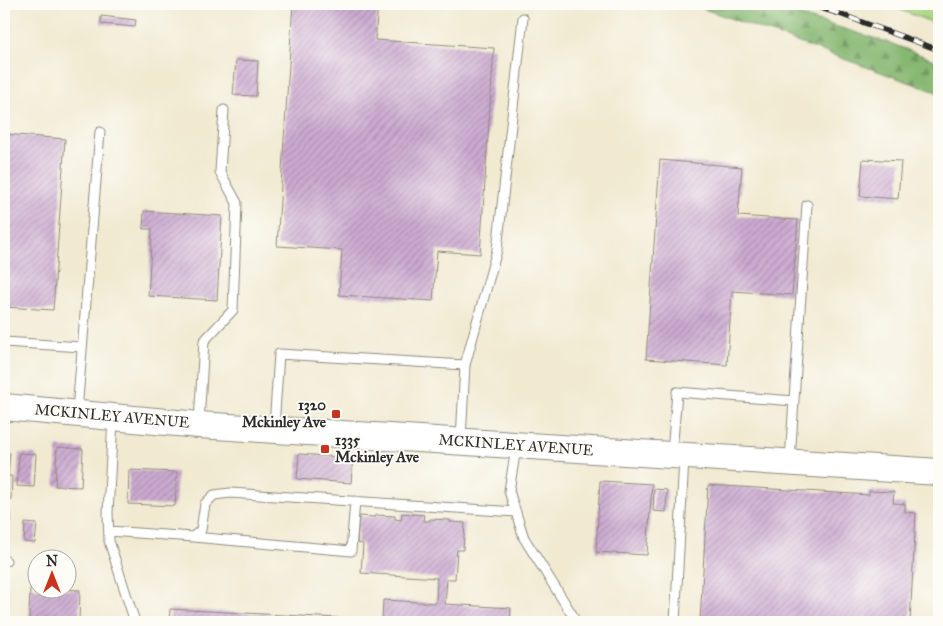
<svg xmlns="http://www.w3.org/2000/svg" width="943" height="626" font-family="'IM FELL Great Primer',serif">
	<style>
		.grass { fill: url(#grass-tufts); stroke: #6a8158 }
		.forest { fill: url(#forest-firs); stroke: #59724e }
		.building { fill: url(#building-hatch) }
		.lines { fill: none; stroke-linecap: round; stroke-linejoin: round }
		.service-casing { stroke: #8e8a7e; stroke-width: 11 }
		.secondary-casing { stroke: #8e8a7e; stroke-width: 28 }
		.service { stroke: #fff; stroke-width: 9 }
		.secondary { stroke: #fff; stroke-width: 26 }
		.rail-casing { stroke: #2b2b2b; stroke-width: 5.5 }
		.rail { stroke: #fdfcf7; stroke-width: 4; stroke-dasharray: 11; stroke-linecap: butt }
		.poi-dot { fill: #c8321e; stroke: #fdfcf7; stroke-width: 2 }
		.labels { text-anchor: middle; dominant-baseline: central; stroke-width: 4; stroke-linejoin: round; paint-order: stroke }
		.poi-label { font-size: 15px; font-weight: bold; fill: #2b2b2b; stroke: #fdfcf7; text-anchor: end }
		.street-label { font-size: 15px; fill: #2b2b2b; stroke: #fdfcf7 }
	</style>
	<defs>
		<pattern id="grass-tufts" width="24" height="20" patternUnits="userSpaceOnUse" patternTransform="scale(1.25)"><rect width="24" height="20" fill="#aad784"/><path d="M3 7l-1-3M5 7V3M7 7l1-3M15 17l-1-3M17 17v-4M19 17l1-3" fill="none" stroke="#92b972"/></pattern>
		<pattern id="forest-firs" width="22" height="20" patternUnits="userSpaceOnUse" patternTransform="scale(1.25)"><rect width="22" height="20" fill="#87b872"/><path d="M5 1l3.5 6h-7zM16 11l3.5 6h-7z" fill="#6f965e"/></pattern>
		<pattern id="building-hatch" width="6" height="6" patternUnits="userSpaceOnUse" patternTransform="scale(1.25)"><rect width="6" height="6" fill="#ccaad1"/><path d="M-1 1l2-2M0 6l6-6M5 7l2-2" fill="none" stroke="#a68baa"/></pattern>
	</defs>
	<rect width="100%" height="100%" fill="#fdfcf7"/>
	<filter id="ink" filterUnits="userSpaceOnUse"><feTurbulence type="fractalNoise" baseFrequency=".02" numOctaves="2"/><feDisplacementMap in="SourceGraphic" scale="10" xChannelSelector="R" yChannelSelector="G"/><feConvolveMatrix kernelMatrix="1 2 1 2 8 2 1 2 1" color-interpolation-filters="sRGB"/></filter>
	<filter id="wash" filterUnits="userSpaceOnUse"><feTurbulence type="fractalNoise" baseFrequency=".0096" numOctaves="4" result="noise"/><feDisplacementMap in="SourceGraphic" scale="20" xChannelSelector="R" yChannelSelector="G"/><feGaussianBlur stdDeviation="1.12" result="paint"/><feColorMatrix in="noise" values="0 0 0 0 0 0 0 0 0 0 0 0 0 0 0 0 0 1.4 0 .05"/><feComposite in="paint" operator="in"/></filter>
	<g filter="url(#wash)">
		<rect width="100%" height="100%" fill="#f1ead1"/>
		<!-- grass -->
		<path class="grass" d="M885 4H939V25Z"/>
		<!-- forest -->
		<path class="forest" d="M690 4H763L890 43 939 62V93Z"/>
		<g id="blocks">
			<!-- building -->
			<path class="building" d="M293 4H378L375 40 494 48 480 254 437 251 433 301 339 295 342 250 277 246Z
				M101 16 136 20 135 27 101 24Z
				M236 60 258 61 256 96 233 95Z
				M4 134 65 139 53 310 4 307Z
				M863 159 901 161 898 199 860 196Z
				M660 160 742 167 738 216 798 220 792 295 732 291 727 365 646 359Z
				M144 211 222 216 217 300 148 296 152 229H143Z
				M57 447 83 449 81 487 55 486Z
				M4 453H10L8 476H12L11 500H4Z
				M19 453 36 454 34 487 17 486Z
				M299 454 353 458 351 483 297 479Z
				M129 470 177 472 175 506 128 504Z
				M600 481 652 484 647 555 596 552Z
				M708 485 869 495V491L894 492 893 503 905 504V512L916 513 910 622H700Z
				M654 489 667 490 666 512 653 511Z
				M4 513H10V522H4Z
				M402 513 424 515 423 521H430V519L450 520V522L465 523 463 550H457L455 579H447L445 604 511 608 510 622H382L383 600 436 603 437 578 361 573 363 544 357 543 359 516 375 517V515L395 516V519L401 520Z
				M25 523 37 524 35 543 24 542Z
				M30 588 80 590 79 622H29Z
				M170 609 338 618V622H169Z"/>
		</g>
	</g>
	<g filter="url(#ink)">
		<use href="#blocks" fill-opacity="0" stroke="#8e8a7e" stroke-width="1"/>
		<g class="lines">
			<defs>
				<path id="service" d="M4 342 82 347
					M465 365 497 250 523 18
					M77 411 100 132
					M113 419 108 512 109 541 135 622
					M199 422 204 341 233 310 237 203 220 172 224 110
					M274 427 279 354 465 365 461 439
					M516 448 509 491 524 538 573 616 572 622
					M672 453 677 392 794 401
					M790 460 807 205
					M109 531 193 537 201 530 205 504 214 495 230 493 516 512
					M193 537 351 551 355 501
					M4 561H6
					M675 622 684 459"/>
				<path id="secondary" d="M4 407 199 425 939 472"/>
			</defs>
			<!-- service casing -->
			<use href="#service" class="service-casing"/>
			<!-- secondary casing -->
			<use href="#secondary" class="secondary-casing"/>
			<!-- service -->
			<use href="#service" class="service"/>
			<!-- secondary -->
			<use href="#secondary" class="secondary"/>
			<defs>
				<path id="rail" d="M808 4 837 13 939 50"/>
			</defs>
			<!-- rail casing -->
			<use href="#rail" class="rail-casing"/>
			<!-- rail -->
			<use href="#rail" class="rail"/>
		</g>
	</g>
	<!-- markers -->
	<g class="poi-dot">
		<rect x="331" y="409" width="10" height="10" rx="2.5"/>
		<rect x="320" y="444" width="10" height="10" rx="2.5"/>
	</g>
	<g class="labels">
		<!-- poi labels -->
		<g class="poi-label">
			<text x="326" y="405">1320<tspan x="326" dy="17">Mckinley Ave</tspan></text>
			<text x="335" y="440" text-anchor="start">1335<tspan x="335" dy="17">Mckinley Ave</tspan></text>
		</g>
		<!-- street labels -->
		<g class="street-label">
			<text transform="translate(112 416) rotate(5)">MCKINLEY AVENUE</text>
			<text transform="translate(516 445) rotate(4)">MCKINLEY AVENUE</text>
		</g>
	</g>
	<!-- margin -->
	<rect width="943" height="626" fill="none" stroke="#fdfcf7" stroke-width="20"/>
	<!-- north arrow -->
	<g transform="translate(52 574)"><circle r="24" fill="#fdfcf7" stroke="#a9a8a5"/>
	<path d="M0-4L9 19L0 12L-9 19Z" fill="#c8321e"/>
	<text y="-8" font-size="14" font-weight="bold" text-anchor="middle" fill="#2b2b2b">N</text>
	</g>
</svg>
